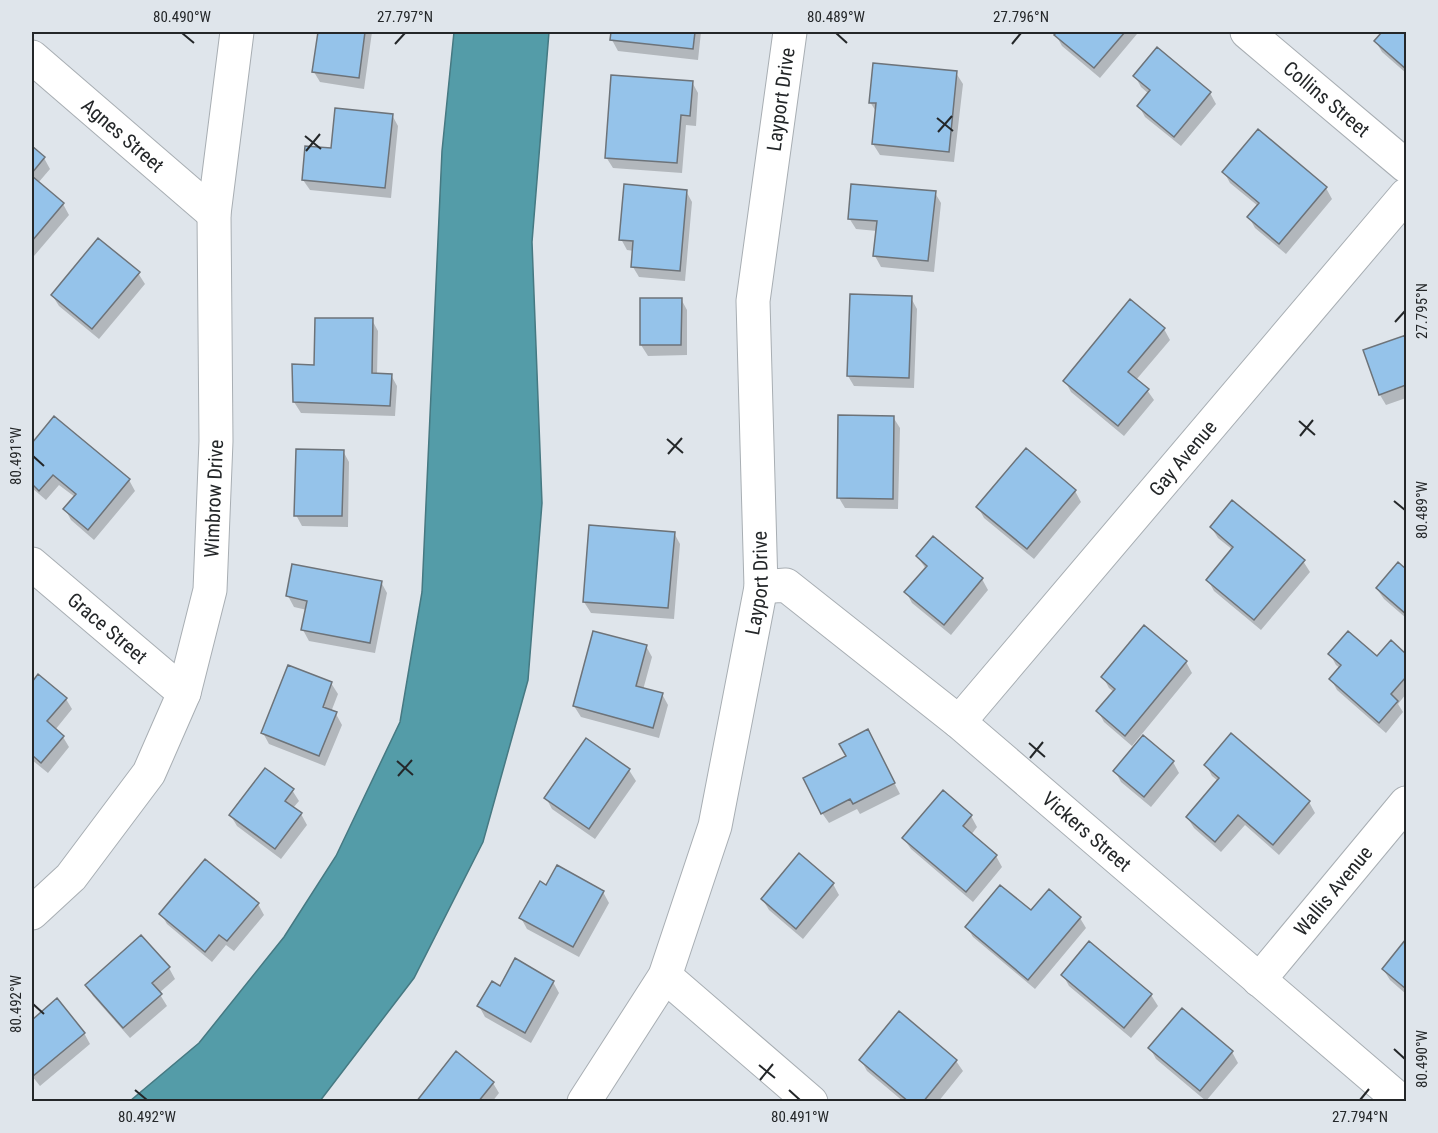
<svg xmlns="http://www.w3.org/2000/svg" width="1438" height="1133" font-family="'Roboto Condensed',sans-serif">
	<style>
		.water { fill: #549ca8; stroke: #467982; stroke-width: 1.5 }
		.shadow { fill: #0003 }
		.building { fill: #95c3ea; stroke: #6d7379; stroke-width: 1.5 }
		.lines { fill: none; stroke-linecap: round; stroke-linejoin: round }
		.minor-casing { stroke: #a8aeb3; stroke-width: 35 }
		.minor { stroke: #fff; stroke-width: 33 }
		.ticks { fill: none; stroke: #242729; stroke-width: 2 }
		.labels { text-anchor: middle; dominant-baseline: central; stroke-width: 5; stroke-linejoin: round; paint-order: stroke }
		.street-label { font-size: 20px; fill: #242729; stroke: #dfe5eb }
		.neatline { fill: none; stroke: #242729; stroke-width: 2 }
		.ticks-label { font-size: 15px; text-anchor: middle; fill: #242729 }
	</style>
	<rect width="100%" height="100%" fill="#dfe5eb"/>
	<!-- water -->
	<path class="water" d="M454 32H549L532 242 542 503 528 680 483 842 414 978 320 1101H130L199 1043 284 937 336 856 400 722 422 592 442 151Z"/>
	<!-- shadow -->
	<path class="shadow" d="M320 32H372L364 89 320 82 314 72Z
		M613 32H701L698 60 618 51 612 40Z
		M1059 32H1136L1137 34 1100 78 1062 46 1056 35Z
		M1384 32H1406V73L1382 52 1376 42Z
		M956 73 963 84 954 162 880 155 873 144 877 113 870 102Z
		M1135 76 1210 93 1216 104 1181 146 1145 117 1139 106 1149 94 1141 87Z
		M692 82 698 93 696 126 686 125 682 173 613 168 606 157Z
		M392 115 398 126 391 198 310 190 303 180 332 150Z
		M1258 131 1326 188 1332 199 1286 254 1255 228 1249 217 1258 206 1230 183 1224 172Z
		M32 148 44 158 50 169 38 183 63 204 69 215 34 256 32 253Z
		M686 191 692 202 685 281 639 277 633 267 634 251 627 250 621 239Z
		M935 193 941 203 934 272 881 267 875 256 877 231 856 229 849 218Z
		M138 273 145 284 99 339 59 306 52 295Z
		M911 298 917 309 914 388 854 386 848 376Z
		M681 299 687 310V355L648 356 641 345Z
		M372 320 378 331 377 375H391L397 386 395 416 301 413 294 402 316 367Z
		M1164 329 1170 340 1136 380 1147 390 1154 400 1124 436 1071 392 1065 381Z
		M1406 336V398L1386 405 1380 395 1364 351Z
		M893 417 900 428 898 509 845 508 839 498Z
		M54 418 129 480 135 491 94 540 71 520 65 509 75 497 59 485 46 500 32 488V445Z
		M1026 450 1075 491 1081 502 1034 559 984 518 978 507Z
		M343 451 349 462 348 527 302 526 296 515Z
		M1211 527 1303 561 1310 572 1261 630 1214 591 1208 580 1233 550 1218 538Z
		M674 533 680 544 674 619 591 613 584 602Z
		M933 538 982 579 988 590 951 635 912 603 906 592 926 569 917 556Z
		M1398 564 1406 571V618L1384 599 1377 589Z
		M381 582 387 593 375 653 309 641 303 630 307 610 294 607 288 596Z
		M1145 627 1186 662 1192 673 1132 746 1104 722 1098 711 1114 692 1109 688 1103 677Z
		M1391 642 1406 656V694L1398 704 1403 712 1386 733 1337 690 1331 679 1340 668 1336 665 1330 654 1377 658Z
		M646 646 652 657 643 690 662 694 668 705 659 738 581 717 574 706Z
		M39 676 66 699 72 709 55 730 63 737 69 747 48 773 32 760V685Z
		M331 683 338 694 331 712 336 714 342 725 325 766 269 744 263 733Z
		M872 740 900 794 860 814 857 809 829 823 822 813 848 757Z
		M1173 762 1179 773 1151 807 1121 782 1115 771Z
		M1206 765 1309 802 1315 813 1279 855 1245 825 1221 852 1194 828 1187 817 1218 781 1212 776Z
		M629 770 636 781 595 839 552 809 546 798Z
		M292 790 299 801 293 808 301 814 307 825 281 859 237 826 231 816Z
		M971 816 977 827 971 835 996 856 1002 867 973 902 911 849 904 839Z
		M833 884 839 895 803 939 769 910 763 900Z
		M547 887 603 892 609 903 579 957 527 929 521 918Z
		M258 904 264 915 234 951 226 945 212 962 167 924 161 914Z
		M1031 913 1080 918 1086 928 1035 989 973 937 967 927Z
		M1406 941V994L1390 980 1383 969Z
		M1089 943 1151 995 1158 1006 1131 1038 1069 986 1063 975Z
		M169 968 175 979 159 993 167 1006 130 1038 93 996 87 985Z
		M553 982 559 993 531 1043 485 1017 479 1006Z
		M56 1001 84 1033 90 1044 40 1086 32 1076V1021Z
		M1182 1010 1232 1052 1238 1063 1206 1101 1156 1059 1150 1048Z
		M861 1060 956 1061 963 1071 938 1102H904L867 1071Z
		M493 1083 499 1093 492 1102H418Z"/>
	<!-- building -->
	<path class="building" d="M318 32H365L359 78 312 72Z
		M611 32H695L693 49 610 40Z
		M1057 32H1125L1094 68 1054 35Z
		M1382 32H1406V69L1374 41Z
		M1157 47 1211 92 1174 137 1137 106 1150 90 1133 76Z
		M873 63 957 71 949 152 872 144 876 103H869Z
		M611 75 693 81 690 116 681 115 677 163 605 158Z
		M335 108 393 114 385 188 302 180 305 146 331 148Z
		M1258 129 1327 187 1279 244 1247 217 1259 203 1222 172Z
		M32 146 45 157 32 173Z
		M32 176 64 203 32 241Z
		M624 184 687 190 680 271 631 267 633 241 619 240Z
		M851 184 936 191 928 261 873 256 877 221 848 219Z
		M98 238 140 272 92 329 51 295Z
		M850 294 912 296 909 378 847 376Z
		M640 298H682L681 345H640Z
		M1130 299 1165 328 1128 372 1149 389 1118 426 1063 381Z
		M315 318H373L372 373 392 374 390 406 293 402 292 364 314 365Z
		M1406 335V385L1379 395 1363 350Z
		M838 415 894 416 893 499 837 498Z
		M54 416 130 479 88 530 63 509 76 494 53 475 39 491 32 484V443Z
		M1026 448 1076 490 1027 549 976 507Z
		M296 449 344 450 342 516H294Z
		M1232 500 1305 560 1254 620 1206 580 1233 547 1210 527Z
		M589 525 675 532 668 608 583 602Z
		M933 536 983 578 944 625 904 592 927 566 916 556Z
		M1398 562 1406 569V614L1376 588Z
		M292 564 382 581 370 643 301 630 307 601 286 596Z
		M1144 625 1187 661 1125 736 1096 711 1115 689 1101 677Z
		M593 631 647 645 636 686 663 693 653 728 573 706Z
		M1348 631 1377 656 1391 640 1406 654V677L1391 694 1398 701 1379 723 1329 679 1341 665 1328 654Z
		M288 665 332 682 323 707 337 712 319 756 261 733Z
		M38 674 67 698 47 721 64 736 41 763 32 755V682Z
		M868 729 895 783 853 804 850 799 821 814 803 778 846 756 839 744Z
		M1231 733 1310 801 1273 845 1238 815 1215 842 1186 817 1219 778 1204 765Z
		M1143 735 1174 761 1144 797 1113 771Z
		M586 738 630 769 589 829 544 798Z
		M265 768 294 789 285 801 302 813 275 849 229 815Z
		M943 790 972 815 963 826 997 855 966 892 902 838Z
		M799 853 834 883 796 929 761 899Z
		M205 859 259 903 227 941 219 935 205 952 159 914Z
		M557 865 604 891 573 947 519 918 540 881 546 885Z
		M1000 885 1031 910 1049 889 1081 917 1028 980 965 927Z
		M141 935 170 967 152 983 162 994 123 1028 85 985Z
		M1406 939V989L1382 969Z
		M1089 941 1152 994 1124 1028 1061 975Z
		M515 958 554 981 525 1033 477 1006 492 981 500 986Z
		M57 998 85 1033 33 1076 32 1074V1020Z
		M1182 1008 1233 1051 1200 1091 1148 1048Z
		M899 1011 957 1060 923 1102H909L859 1060Z
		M456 1051 494 1082 478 1102H416Z"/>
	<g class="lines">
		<defs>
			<g id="minor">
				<path id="s1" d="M1247 32 1406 166"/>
				<path id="s2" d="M32 57 214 214"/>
				<path id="s3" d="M32 564 184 693"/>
				<path id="s4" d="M761 587 786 585 959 722 1402 1102"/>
				<path id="s5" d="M959 722 1406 195"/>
				<path id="s6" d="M32 913 71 877 149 773 184 693 210 590 216 441 214 214 237 32"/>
				<path d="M665 976 811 1102"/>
				<path id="s7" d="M1259 980 1406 803"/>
				<path id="s8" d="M584 1102 665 976 715 826 761 587 753 301 790 32"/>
			</g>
		</defs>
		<!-- minor casing -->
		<use href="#minor" class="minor-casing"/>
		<!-- minor -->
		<use href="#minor" class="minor"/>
	</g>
	<!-- ticks -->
	<path class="ticks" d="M182 33 194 43M836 33 847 43M395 44 405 33M1012 44 1021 33M937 118 953 131M938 132 952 116M305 136 321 149M306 151 320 134M1395 322 1405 311M1299 421 1315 435M1300 436 1313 420M667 439 683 453M668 454 682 438M33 456 44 466M1394 501 1405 510M1029 743 1045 757M1030 758 1043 742M397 761 413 775M398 776 412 760M33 1004 44 1014M1394 1049 1405 1059M759 1065 775 1078M760 1080 773 1064M135 1090 147 1100M789 1090 800 1100M1360 1100 1369 1089"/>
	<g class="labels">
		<!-- street labels -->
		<g class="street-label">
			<text stroke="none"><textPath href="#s8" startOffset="1041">Layport Drive</textPath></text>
			<text stroke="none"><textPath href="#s1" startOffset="104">Collins Street</textPath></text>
			<text stroke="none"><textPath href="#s2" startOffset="120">Agnes Street</textPath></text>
			<text stroke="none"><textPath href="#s5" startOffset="346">Gay Avenue</textPath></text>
			<text stroke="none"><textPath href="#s6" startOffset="468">Wimbrow Drive</textPath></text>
			<text stroke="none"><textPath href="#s8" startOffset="555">Layport Drive</textPath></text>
			<text stroke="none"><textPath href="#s3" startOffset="99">Grace Street</textPath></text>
			<text stroke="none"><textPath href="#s4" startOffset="414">Vickers Street</textPath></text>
			<text stroke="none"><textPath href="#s7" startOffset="116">Wallis Avenue</textPath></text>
		</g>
	</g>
	<!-- border -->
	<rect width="1438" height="1133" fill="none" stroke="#dfe5eb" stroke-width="66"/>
	<rect x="33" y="33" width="1372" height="1067" class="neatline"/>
	<g class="ticks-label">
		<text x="182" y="22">80.490°W</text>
		<text x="405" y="22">27.797°N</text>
		<text x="836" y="22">80.489°W</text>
		<text x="1021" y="22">27.796°N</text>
		<text transform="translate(1422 311) rotate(-90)" y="5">27.795°N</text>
		<text transform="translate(16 456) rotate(-90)" y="5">80.491°W</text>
		<text transform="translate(1422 510) rotate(-90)" y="5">80.489°W</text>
		<text transform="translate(16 1004) rotate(-90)" y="5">80.492°W</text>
		<text transform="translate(1422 1059) rotate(-90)" y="5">80.490°W</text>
		<text x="147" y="1122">80.492°W</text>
		<text x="800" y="1122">80.491°W</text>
		<text x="1360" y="1122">27.794°N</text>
	</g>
</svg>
